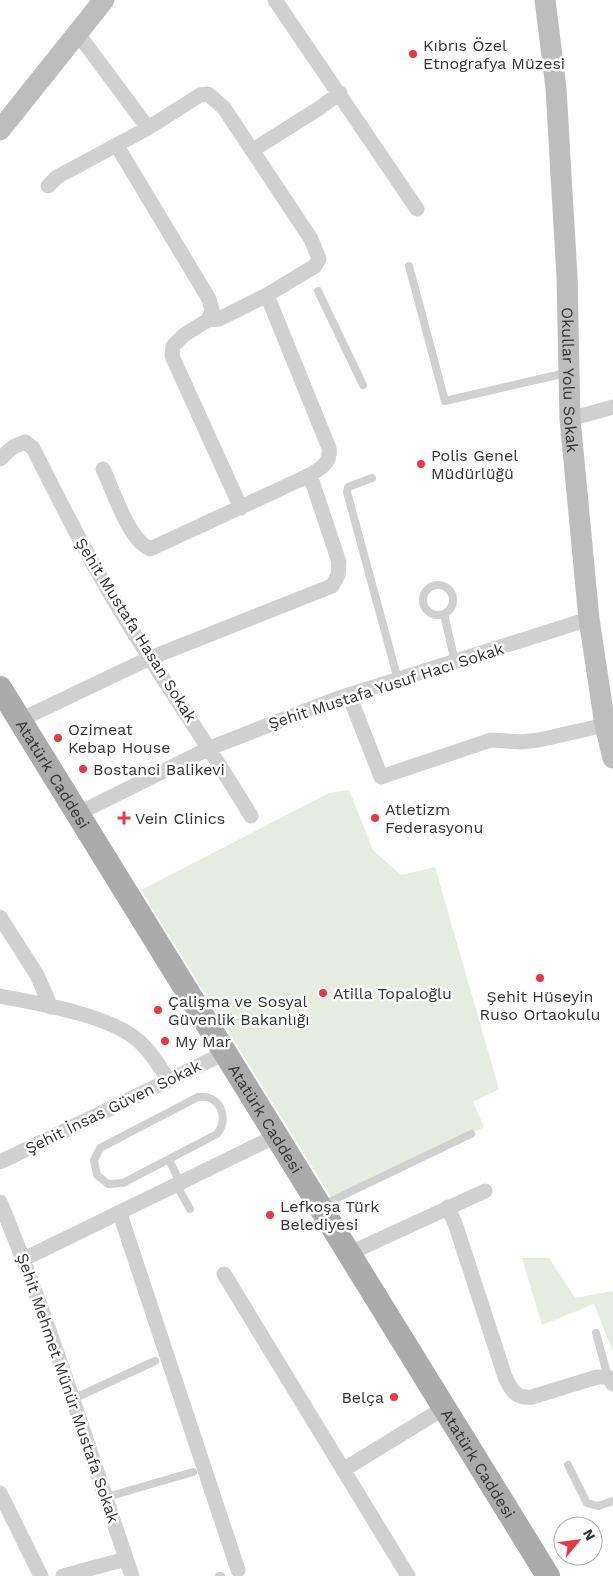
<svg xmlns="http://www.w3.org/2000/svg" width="613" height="1576" font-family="'Work Sans',sans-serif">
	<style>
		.green { fill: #e6ecdf }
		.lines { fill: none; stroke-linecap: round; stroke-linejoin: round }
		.lane { stroke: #d0d0d0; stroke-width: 8 }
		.street { stroke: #d0d0d0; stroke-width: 15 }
		.secondary { stroke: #bdbdbd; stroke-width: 21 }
		.primary { stroke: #ababab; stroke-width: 24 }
		.poi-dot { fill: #e63946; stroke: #fff; stroke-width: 2 }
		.labels { text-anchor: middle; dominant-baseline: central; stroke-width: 5; stroke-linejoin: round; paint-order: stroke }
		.poi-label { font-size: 16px; fill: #333; stroke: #fff; text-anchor: start }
		.street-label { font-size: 16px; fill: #333; stroke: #fff }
	</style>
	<rect width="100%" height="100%" fill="#fff"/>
	<!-- green -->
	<path class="green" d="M349 790 373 850 376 853 401 875 435 867 499 1089 473 1102 484 1127 334 1202 141 890 329 793Z
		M522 1258H549L575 1298 613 1291V1352L594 1304 542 1325Z"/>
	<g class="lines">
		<!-- lane -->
		<path class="lane" d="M409 266 445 401 566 373
			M318 291 363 385
			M372 478 348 487 347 492 398 680
			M423 600a15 15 0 1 1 30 0a15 15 0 1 1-30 0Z
			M444 614 455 662
			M198 1097C220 1094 230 1118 217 1134L123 1183 108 1184 97 1175 94 1160 100 1148Z
			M169 1160 181 1184
			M177 1186 190 1209
			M323 1205 471 1134
			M596 1333 608 1377
			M73 1399 155 1361
			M568 1465 587 1503 598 1506 613 1501
			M107 1497 193 1472
			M219 1576H221"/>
		<!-- street -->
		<path class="street" d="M275 0 417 209
			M78 34 148 128
			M117 146 209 299 212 310 208 320
			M253 150 318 109 340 93
			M48 186 57 177 148 128 200 95 208 94 224 108 311 239 319 259 315 266 267 295 219 319 208 320 184 335 173 346 172 356 241 508
			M570 419 613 407
			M0 459 13 447 25 442 33 448C50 482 67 516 85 549 134 641 197 726 251 816
			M103 469C114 492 128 539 150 549L310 475C321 468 331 463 329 448L267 295
			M349 695 381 777 491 740 521 742 539 740 605 725
			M20 720 150 658 332 586 338 575 339 562 310 475
			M79 813 210 748 336 699 589 619
			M0 917 37 975 51 1007
			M0 996C39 1004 104 1014 135 1038 149 1049 159 1065 168 1080
			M0 1162 225 1053
			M0 1202C51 1324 89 1451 132 1576
			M448 1207 456 1226 505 1377C511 1390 516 1399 532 1397L597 1377H608L613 1384
			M120 1214 238 1570
			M348 1254 485 1191
			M24 1259 276 1136
			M224 1274 408 1576
			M343 1470 444 1408
			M0 1493 41 1576
			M63 1576 126 1559"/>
		<!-- secondary -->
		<g class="secondary">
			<path id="s1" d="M545 0 556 88 561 175 567 276 570 419 589 619 605 725 613 758"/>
			<path d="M0 130 104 0"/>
		</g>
		<!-- primary -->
		<path class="primary" id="s2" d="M0 688 548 1576"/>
	</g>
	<!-- markers -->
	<g class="poi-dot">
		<circle cx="413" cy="54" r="5"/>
		<circle cx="421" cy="464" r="5"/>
		<circle cx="58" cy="738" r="5"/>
		<circle cx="83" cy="769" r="5"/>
		<path d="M121.5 810.5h5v5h5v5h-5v5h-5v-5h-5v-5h5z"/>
		<circle cx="375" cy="818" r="5"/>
		<circle cx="540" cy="978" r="5"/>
		<circle cx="323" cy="993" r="5"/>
		<circle cx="158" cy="1010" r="5"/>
		<circle cx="165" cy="1041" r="5"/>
		<circle cx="270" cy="1215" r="5"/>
		<circle cx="394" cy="1397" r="5"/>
	</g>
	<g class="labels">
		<!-- poi labels -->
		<g class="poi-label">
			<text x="423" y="45">Kıbrıs Özel<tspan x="423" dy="18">Etnografya Müzesi</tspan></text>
			<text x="431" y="455">Polis Genel<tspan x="431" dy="18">Müdürlüğü</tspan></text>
			<text x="68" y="729">Ozimeat<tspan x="68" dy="18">Kebap House</tspan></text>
			<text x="93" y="769">Bostanci Balikevi</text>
			<text x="385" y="809">Atletizm<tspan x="385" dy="18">Federasyonu</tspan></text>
			<text x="135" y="818">Vein Clinics</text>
			<text x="333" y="993">Atilla Topaloğlu</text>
			<text x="540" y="996" text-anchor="middle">Şehit Hüseyin<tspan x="540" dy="18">Ruso Ortaokulu</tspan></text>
			<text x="168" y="1001">Çalişma ve Sosyal<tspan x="168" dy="18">Güvenlik Bakanlığı</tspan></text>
			<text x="175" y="1041">My Mar</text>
			<text x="280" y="1206">Lefkoşa Türk<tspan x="280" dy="18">Belediyesi</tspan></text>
			<text x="384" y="1397" text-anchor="end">Belça</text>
		</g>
		<!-- street labels -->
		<g class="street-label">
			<text stroke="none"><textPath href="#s1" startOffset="381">Okullar Yolu Sokak</textPath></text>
			<text transform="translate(136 630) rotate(58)">Şehit Mustafa Hasan Sokak</text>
			<text transform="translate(386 686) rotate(-18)">Şehit Mustafa Yusuf Hacı Sokak</text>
			<text stroke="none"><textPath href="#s2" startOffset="101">Atatürk Caddesi</textPath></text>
			<text transform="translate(113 1107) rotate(-26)">Şehit İnsas Güven Sokak</text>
			<text stroke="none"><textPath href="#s2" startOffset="506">Atatürk Caddesi</textPath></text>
			<text transform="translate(68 1388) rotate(71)">Şehit Mehmet Münür Mustafa Sokak</text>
			<text stroke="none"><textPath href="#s2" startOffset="911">Atatürk Caddesi</textPath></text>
		</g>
	</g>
	<!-- north arrow -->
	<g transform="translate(578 1541) rotate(61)"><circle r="24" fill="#ffffff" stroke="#adadad"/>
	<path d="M0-4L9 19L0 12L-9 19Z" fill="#e63946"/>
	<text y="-8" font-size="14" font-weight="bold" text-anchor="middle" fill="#333333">N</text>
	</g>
</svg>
